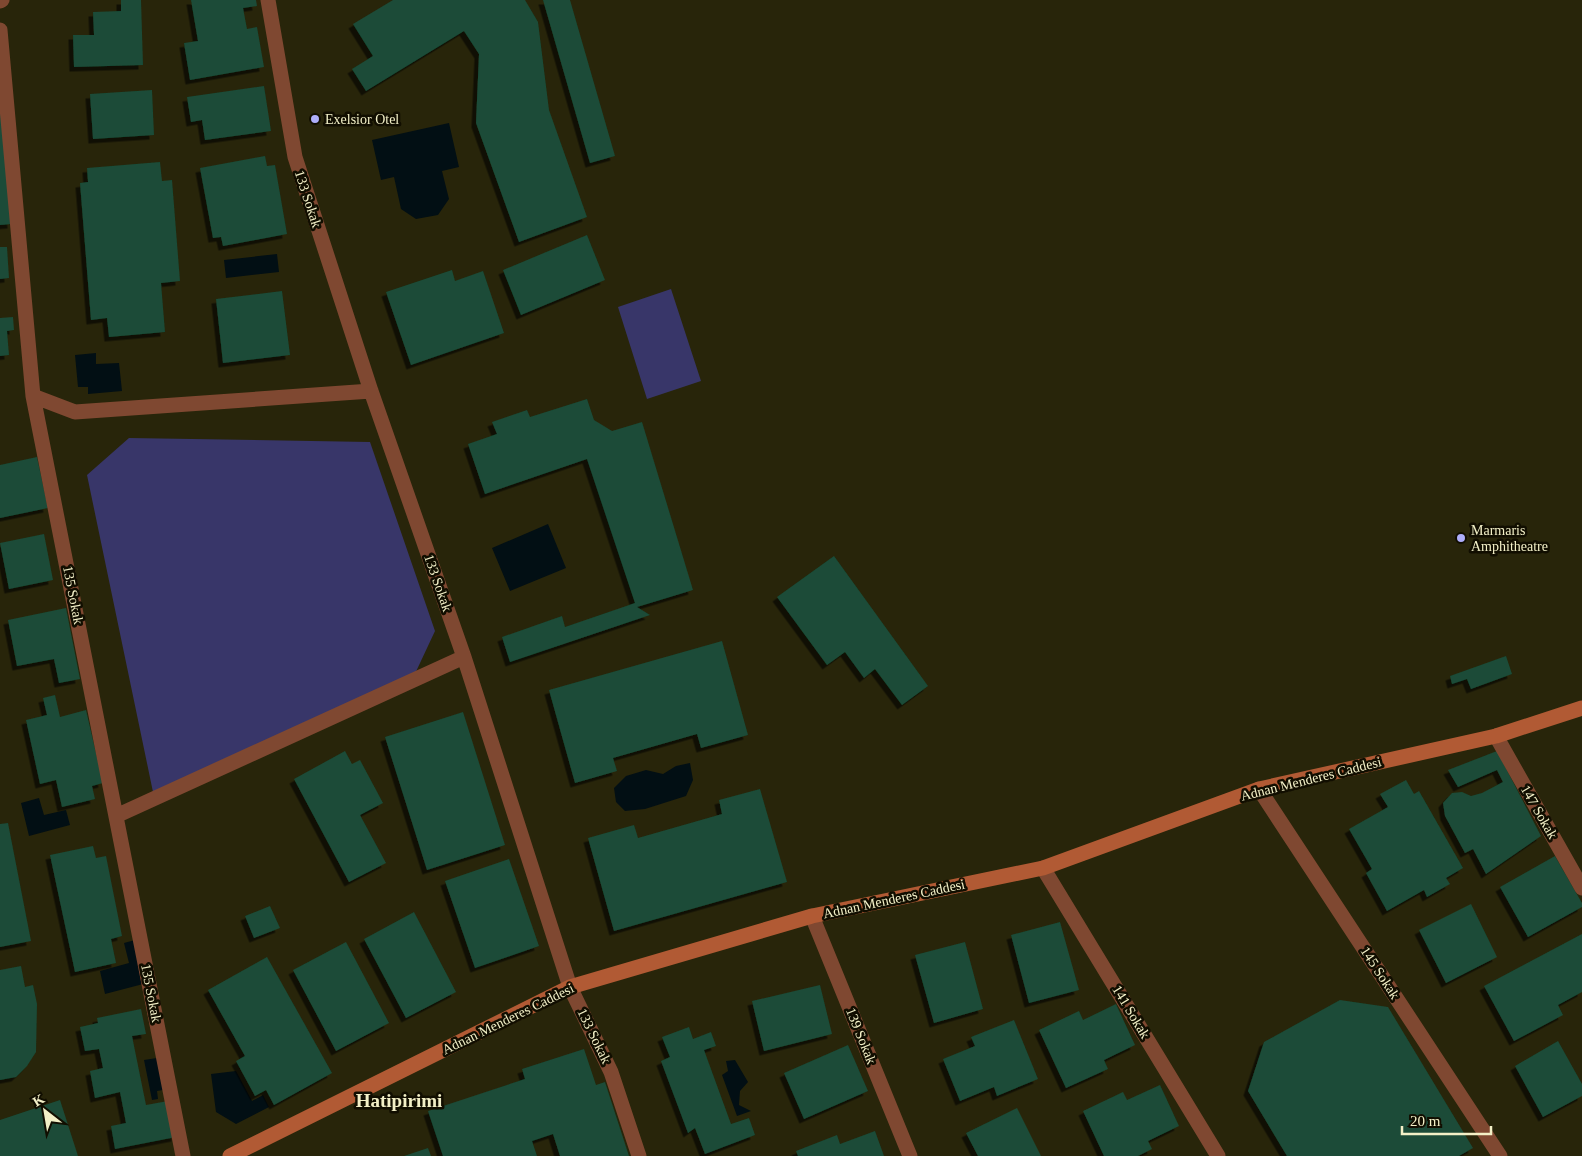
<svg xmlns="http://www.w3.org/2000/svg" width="1582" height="1156" font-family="Georgia,serif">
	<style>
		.green { fill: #383669 }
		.water { fill: #020f14 }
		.building { fill: #1a4b37; filter: url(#shadow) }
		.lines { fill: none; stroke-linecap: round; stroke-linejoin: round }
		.street { stroke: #7f4831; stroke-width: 15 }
		.secondary { stroke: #b15a34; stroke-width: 15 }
		.poi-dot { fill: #aeaefa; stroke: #110e00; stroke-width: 2 }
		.labels { text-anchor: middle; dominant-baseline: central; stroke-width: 5; stroke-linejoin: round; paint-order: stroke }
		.poi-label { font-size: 14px; fill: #f3f0c7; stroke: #110e00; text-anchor: start }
		.street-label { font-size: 14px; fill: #f3f0c7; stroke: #110e00 }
		.district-label { font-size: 19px; font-weight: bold; fill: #f3f0c7; stroke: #110e00 }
	</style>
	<defs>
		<filter id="shadow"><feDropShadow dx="-4.5" dy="4.5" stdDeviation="0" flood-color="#0009"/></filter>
	</defs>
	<rect width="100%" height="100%" fill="#28250a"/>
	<!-- green -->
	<path class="green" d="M671 289 701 381 647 399 618 307Z
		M129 438 370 442 435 631 413 678 153 792 87 475Z"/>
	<!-- water -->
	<path class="water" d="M449 123 459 167 442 171 449 199 438 215 416 219 401 209 394 177 381 180 372 140Z
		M277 254 279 272 226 278 224 260Z
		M96 353V364L119 363 122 391 88 394V387H78L75 355Z
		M548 524 566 568 510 591 492 548Z
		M690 763 693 780 686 796 645 809 625 811 616 802 614 788 626 776 646 770 663 774 676 766Z
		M39 798 44 815 66 810 70 825 29 836 21 803Z
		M135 940 147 983 105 994 100 971 129 963 124 943Z
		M157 1058 163 1090 157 1091 158 1099 152 1100 144 1060Z
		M735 1060 748 1082 740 1091 739 1105 751 1111 737 1116 722 1075 728 1071 726 1061Z
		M236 1071 252 1101 263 1095 269 1107 236 1124 216 1112 211 1074Z"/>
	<!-- building -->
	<path class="building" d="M121 0H141L143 65 74 67 73 35H94L93 12 121 11Z
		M191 0H256L257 6 243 8 247 29 257 27 264 67 190 80 184 43 198 41Z
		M393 0H525L538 22 549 110 587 217 519 242 476 123 479 54 464 31 366 91 352 69 373 56 353 24Z
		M543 0H570L615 156 590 163Z
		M264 86 271 131 205 140 202 120 191 122 187 97Z
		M152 90 154 135 93 139 90 94Z
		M0 102 12 224 0 225Z
		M265 156 267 166 275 165 287 234 223 246 221 237 213 238 200 168Z
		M160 162 162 181 172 180 180 281 161 283 165 332 109 337 107 318 91 320 80 183 88 182 87 168Z
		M587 235 605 280 521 315 503 270Z
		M0 247H7L9 278 0 279Z
		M452 270 455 281 483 271 504 333 411 365 386 292Z
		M282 291 290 355 223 363 216 299Z
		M13 317 14 330 7 331 9 355 0 356V318Z
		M587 399 594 420 612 431 642 422 693 590 637 607 650 615 510 662 502 637 562 616 565 627 635 603 587 459 485 494 468 444 497 434 492 422 527 410 530 417Z
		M37 457 48 508 0 518V465Z
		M44 534 53 580 9 589 0 543Z
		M834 556 928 686 902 705 875 669 864 678 845 652 827 665 777 597Z
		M66 608 80 679 59 683 54 659 17 666 8 620Z
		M722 641 748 735 701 748 697 734 613 758 617 771 575 783 549 690Z
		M1506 656 1512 674 1471 689 1467 679 1452 684 1450 676Z
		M55 695 60 717 86 710 103 783 92 786 95 799 62 807 56 780 40 784 26 720 47 715 43 698Z
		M463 712 505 845 427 870 385 737Z
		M345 751 352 764 360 760 383 803 360 815 386 863 349 882 294 779Z
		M1497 751 1541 836 1486 874 1473 849 1465 853 1445 816 1443 803 1452 793 1462 792 1471 796 1482 793 1503 782 1497 770 1458 787 1448 770Z
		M1406 780 1414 794 1419 791 1463 868 1446 878 1450 884 1427 897 1424 890 1387 911 1366 873 1372 869 1349 829 1388 807 1380 794Z
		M760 789 787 882 614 931 588 838 634 825 638 838 722 814 719 800Z
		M8 823 31 941 0 947V824Z
		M93 846 96 858 106 856 122 936 111 939 116 963 75 972 50 855Z
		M1555 856 1582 903V907L1528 937 1500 887Z
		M509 859 539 946 475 968 445 881Z
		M1471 904 1497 957 1446 983 1419 930Z
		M270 906 280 928 254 938 245 916Z
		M414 912 456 992 406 1018 364 939Z
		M1060 922 1079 990 1029 1003 1011 935Z
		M1582 934V992L1558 1005 1563 1015 1514 1041 1484 986Z
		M346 942 389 1023 336 1051 293 970Z
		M965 942 983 1009 934 1023 915 955Z
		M267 957 332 1073 274 1105 266 1090 255 1096 236 1061 245 1056 208 990Z
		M21 966 25 987 33 985 37 1004 36 1052 27 1066 16 1077 0 1080V970Z
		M820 985 832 1034 764 1051 752 1001Z
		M1340 1000 1388 1007 1473 1148 1459 1156H1287L1248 1091 1264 1042Z
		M1116 1004 1135 1045 1104 1060 1108 1069 1066 1088 1039 1030 1079 1011 1083 1020Z
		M141 1009 146 1034 132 1036 146 1105 168 1101 176 1137 115 1149 111 1126 126 1123 120 1092 95 1098 90 1071 103 1068 99 1049 85 1051 80 1027 98 1023 97 1018Z
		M1014 1020 1038 1079 997 1096 994 1087 960 1101 943 1059 975 1046 971 1037Z
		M689 1027 693 1039 711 1032 716 1046 704 1050 731 1124 749 1118 755 1135 705 1154 695 1128 688 1133 661 1061 670 1057 662 1037Z
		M1558 1041 1582 1084V1096L1543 1117 1515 1066Z
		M848 1045 868 1091 804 1119 784 1073Z
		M584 1049 596 1085 605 1082 629 1156H560L553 1134 532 1141 537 1156H443L428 1111 525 1079 522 1069Z
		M1160 1085 1179 1126 1148 1141 1152 1149 1138 1156H1104L1083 1111 1123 1092 1127 1100Z
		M60 1100 78 1156H0V1120Z
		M1017 1108 1041 1156H978L966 1133Z
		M875 1131 884 1156H798L796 1151 837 1135 840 1144Z
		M428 1148 431 1156H404Z"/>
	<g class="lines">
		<!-- street -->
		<path class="street" d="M268 0 295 157 371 391 464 657 570 987 611 1072 639 1156
			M0 1 2 0
			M0 30 33 396 183 1156
			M33 396 75 412 371 391
			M1496 736 1582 888
			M1259 789 1500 1156
			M116 816 464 657
			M1043 868 1218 1156
			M812 916 910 1156"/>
		<!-- secondary -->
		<path class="secondary" d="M230 1156 570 987 812 916 1043 868 1259 789 1496 736 1582 708"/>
	</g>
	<!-- markers -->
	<g class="poi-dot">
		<circle cx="315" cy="119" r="5"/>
		<circle cx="1461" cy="538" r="5"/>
	</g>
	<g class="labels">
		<!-- poi labels -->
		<g class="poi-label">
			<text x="325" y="119">Exelsior Otel</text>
			<text x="1471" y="530">Marmaris<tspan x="1471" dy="16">Amphitheatre</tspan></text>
		</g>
		<!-- street labels -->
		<g class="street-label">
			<text transform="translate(308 199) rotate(72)">133 Sokak</text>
			<text transform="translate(438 583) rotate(71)">133 Sokak</text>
			<text transform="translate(73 595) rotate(79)">135 Sokak</text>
			<text transform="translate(1311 779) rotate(-14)">Adnan Menderes Caddesi</text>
			<text transform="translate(1539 812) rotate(60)">147 Sokak</text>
			<text transform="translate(894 899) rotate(-12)">Adnan Menderes Caddesi</text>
			<text transform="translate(1380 973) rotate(57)">145 Sokak</text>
			<text transform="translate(151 993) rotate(79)">135 Sokak</text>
			<text transform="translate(1131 1012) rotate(59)">141 Sokak</text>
			<text transform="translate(508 1019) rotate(-26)">Adnan Menderes Caddesi</text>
			<text transform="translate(594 1036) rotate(64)">133 Sokak</text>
			<text transform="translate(861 1036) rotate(68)">139 Sokak</text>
		</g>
		<!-- district labels -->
		<g class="district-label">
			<text x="399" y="1100">Hatipirimi</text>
		</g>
	</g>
	<!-- north arrow -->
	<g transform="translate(45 1111) rotate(329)" stroke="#110e00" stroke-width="4" paint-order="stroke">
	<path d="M0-4L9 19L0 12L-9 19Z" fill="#f3f0c7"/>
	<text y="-8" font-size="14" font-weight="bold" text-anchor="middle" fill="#f3f0c7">K</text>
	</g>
	<!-- scale -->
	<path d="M1402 1126v8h89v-8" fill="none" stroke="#f3f0c7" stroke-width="2.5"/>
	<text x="1410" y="1126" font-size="15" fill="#f3f0c7" stroke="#110e00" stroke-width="4" paint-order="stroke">20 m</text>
</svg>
